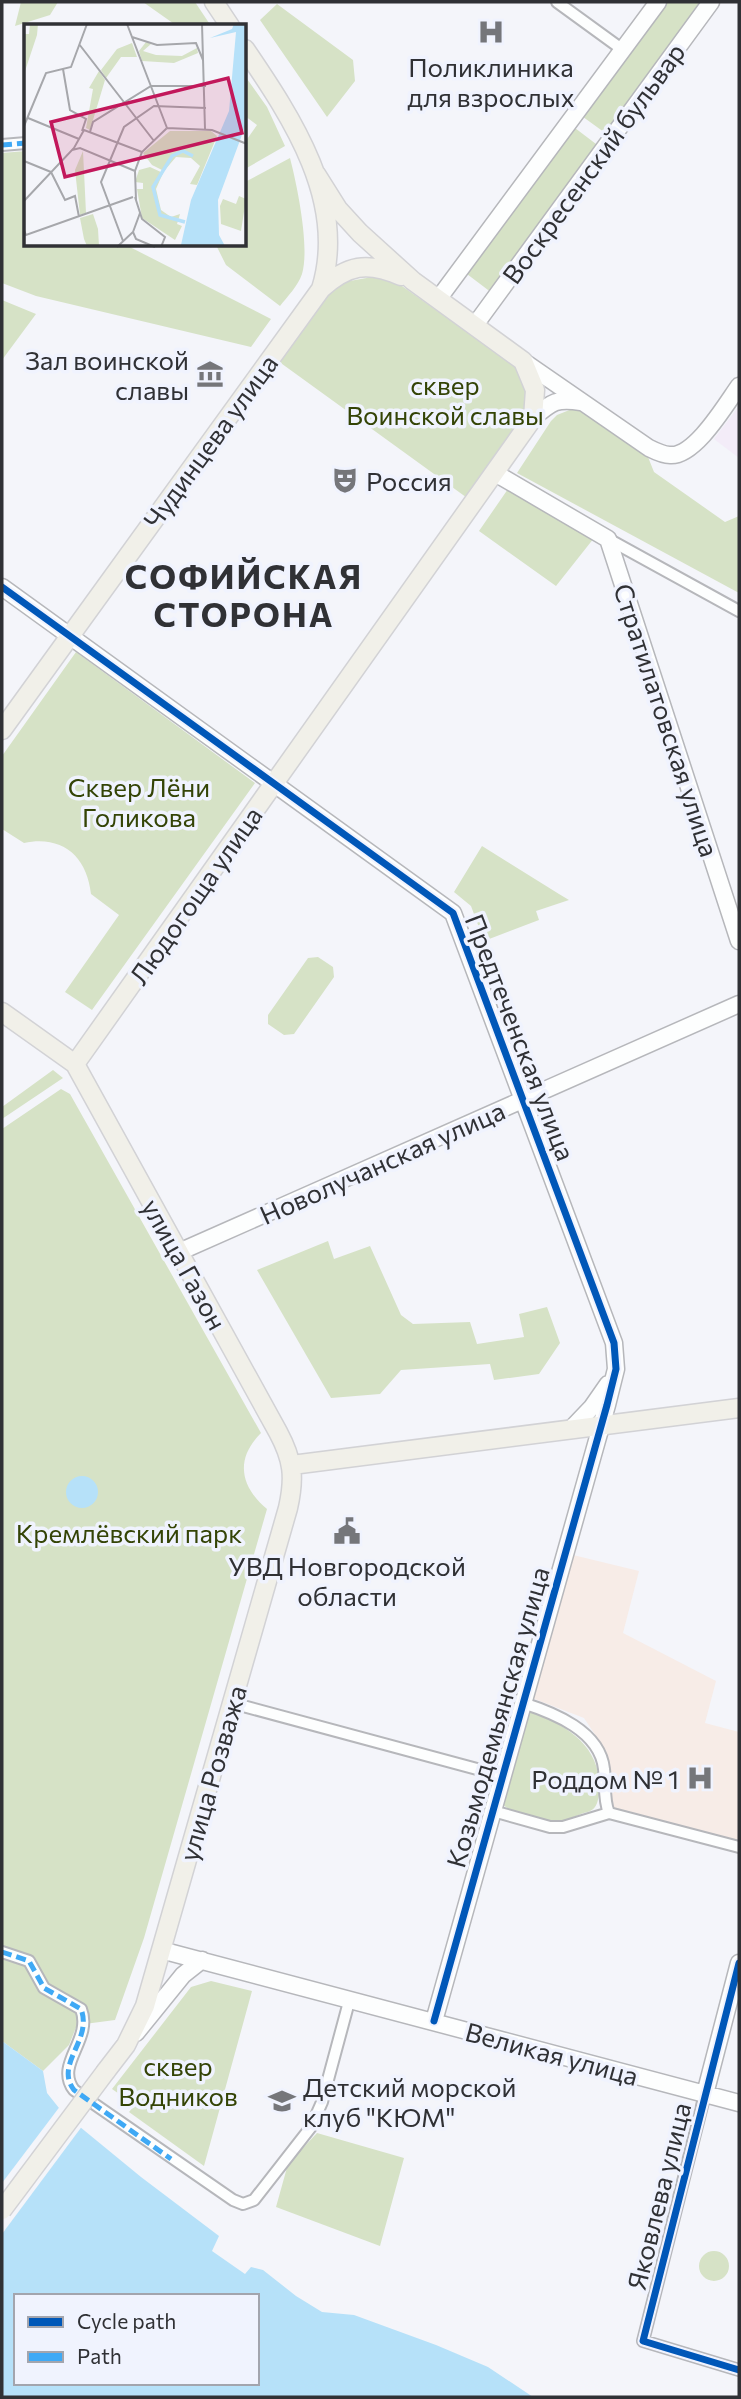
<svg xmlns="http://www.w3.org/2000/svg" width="741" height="2399" font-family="Commissioner,sans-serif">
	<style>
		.industrial { fill: #f3ecf8 }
		.medical { fill: #f7ece7 }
		.green { fill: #d6e2c6 }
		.water { fill: #b6e1f9; fill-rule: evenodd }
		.pier { fill: #f4f5fa }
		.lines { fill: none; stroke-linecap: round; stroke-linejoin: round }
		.street-casing { stroke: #b6b7bb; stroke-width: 14 }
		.secondary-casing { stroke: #b6b7bb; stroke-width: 19 }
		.primary-casing { stroke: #d2d2d5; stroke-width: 21 }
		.street { stroke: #fdfefe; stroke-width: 10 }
		.secondary { stroke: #fdfefe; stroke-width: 16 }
		.primary { stroke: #f1f0e9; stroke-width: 18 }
		.primary-bridge-casing { stroke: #d2d2d5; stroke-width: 21; stroke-linecap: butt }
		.primary-bridge { stroke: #f1f0e9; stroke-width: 18 }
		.quiet { stroke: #3fa9f5; stroke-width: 5; stroke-dasharray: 10 5; stroke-linecap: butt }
		.cycleway-casing { stroke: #f0f3fe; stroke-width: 11 }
		.cycleway { stroke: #0057b8; stroke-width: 7 }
		.labels { text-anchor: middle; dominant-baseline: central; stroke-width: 7; stroke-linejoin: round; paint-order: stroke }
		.poi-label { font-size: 26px; fill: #303135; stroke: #f0f3fe }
		.street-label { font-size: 26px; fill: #303135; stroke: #f0f3fe }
		.park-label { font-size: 26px; fill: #344406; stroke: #f0f3fe }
		.district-label { font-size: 33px; font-weight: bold; letter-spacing: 2px; fill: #303135; stroke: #f0f3fe }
		.inset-river { fill: none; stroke: #b6e1f9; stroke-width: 3.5 }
		.inset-road { fill: none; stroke: #a6a7ab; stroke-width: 2 }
		.view { fill: #c2185b; fill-opacity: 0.15; stroke: #c2185b; stroke-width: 3.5 }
		.inset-edge { fill: none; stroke: #303135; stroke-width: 3.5 }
	</style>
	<rect width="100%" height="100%" fill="#f4f5fa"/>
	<!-- industrial -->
	<path class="industrial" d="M739 406V458L714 439Z"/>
	<!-- medical -->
	<path class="medical" d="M573 1555 639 1571 623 1633 716 1681 705 1723 739 1732V1841L611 1808 606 1751 584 1718 532 1698Z"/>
	<!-- green -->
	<path class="green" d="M21 2H58L50 15 15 26Z
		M143 2H195L211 26H177Z
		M662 2H706L608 135 579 114Z
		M277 4 353 60 355 81 327 117 260 20Z
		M245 76 267 107 285 146 245 169V142L257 125 245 116Z
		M571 125 600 147 492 293 463 271Z
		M26 151V245H126L271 319 251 347 36 296 2 283V153Z
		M290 158C297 185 310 247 302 274 298 286 287 297 280 306L226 265 216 245H245V182Z
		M372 277 383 278 402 286 518 368 528 390 526 418 470 500 278 361 330 291 344 282Z
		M2 300 36 314 2 360Z
		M577 407 646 452 654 472 725 522 739 516V593L517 473 551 421 557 415Z
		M508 489 594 538 556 586 479 531Z
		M76 652 255 783 92 1010 65 992 119 915 91 894C87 857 63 835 24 843L2 829V756Z
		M482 846 559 894 569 900 536 911 539 920 484 941 471 906 454 892Z
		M318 957 333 967 334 977 294 1034 284 1035 268 1024V1015L308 958Z
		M53 1070 63 1078 2 1119V1107Z
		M61 1089 70 1094 261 1433C235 1459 240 1486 267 1509L144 1938 115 2020 77 2025 69 2045 43 2071 2 2041V1129Z
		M328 1241 334 1259 370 1246 401 1315 413 1324 470 1322 477 1344 524 1337 519 1314 547 1307 560 1343 539 1374 494 1380 490 1364 401 1370 380 1394 331 1398 257 1270Z
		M530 1712C562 1723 596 1742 599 1780 599 1789 600 1799 595 1807 591 1812 586 1812 581 1814 574 1817 567 1820 560 1821 543 1822 516 1815 503 1805Z
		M211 1981 252 1991 204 2166 129 2112 135 2105 112 2089 191 1987Z
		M317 2133 404 2158 380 2246 276 2207 288 2164Z
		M699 2266a15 15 0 1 1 30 0a15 15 0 1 1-30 0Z"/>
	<!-- water -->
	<path class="water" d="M66 1492a16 16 0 1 1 32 0a16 16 0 1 1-32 0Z
		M2 2041 43 2071 47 2093 63 2113 141 2177 219 2236 212 2251 245 2274 251 2267 263 2270 296 2296 322 2312 354 2315 436 2345 488 2367 533 2397H2ZM16 2296H257V2383H16Z"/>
	<!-- pier -->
	<path class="pier" d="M61 2105 83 2125 2 2234V2183Z"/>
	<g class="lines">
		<defs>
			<path id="street" d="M557 2 623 50
				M2 145 26 143
				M608 539 739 611
				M232 1703 503 1776
				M523 1703C554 1713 600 1731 604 1769 606 1784 603 1799 609 1813
				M493 1811 550 1827H563L609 1813 739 1847
				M2 1952 29 1961 44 1988 81 2009C93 2040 54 2064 74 2090L233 2200 243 2204 254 2200 311 2127 322 2102 350 1998
				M705 2094 643 2341 739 2370"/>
			<path id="secondary" d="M439 298 658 2
				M475 325 711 2
				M523 361 649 448C655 451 663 455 670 455 695 457 726 404 739 386
				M533 418C552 402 556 398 581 402
				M495 473 608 539 739 941
				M2 587 453 913 614 1343 616 1369 607 1405 434 2021
				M179 1252 739 1004
				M571 1429 592 1407 608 1384
				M161 1950 739 2103
				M136 2033 183 1975 202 1960
				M705 2094 739 1963"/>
			<path id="primary" d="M214 2 230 26
				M245 49C292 118 348 202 321 289
				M2 730 321 289C347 265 367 261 401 276
				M2 1012 75 1064 278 1432C293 1460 295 1477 288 1508L145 2006 126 2045 106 2071
				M75 1064 533 418 535 390 523 361 413 281 360 233 338 209 316 174
				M292 1465 739 1408"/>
		</defs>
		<!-- street casing -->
		<use href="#street" class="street-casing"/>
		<!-- secondary casing -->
		<use href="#secondary" class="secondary-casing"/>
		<!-- primary casing -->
		<use href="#primary" class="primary-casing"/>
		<!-- street -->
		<use href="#street" class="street"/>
		<!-- secondary -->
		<use href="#secondary" class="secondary"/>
		<!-- primary -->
		<use href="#primary" class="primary"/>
		<defs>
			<path id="primary-bridge" d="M2 2210 106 2071"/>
		</defs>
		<!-- primary-bridge casing -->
		<use href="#primary-bridge" class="primary-bridge-casing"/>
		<!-- primary-bridge -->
		<use href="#primary-bridge" class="primary-bridge"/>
		<!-- quiet -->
		<path class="quiet" d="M2 145 26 143
			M2 1952 29 1961 44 1988 81 2009C93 2040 54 2064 74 2090L171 2159"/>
		<defs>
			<path id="cycleway" d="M2 587 453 913 614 1343 616 1369 607 1405 434 2021
				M739 1963 643 2341 739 2370"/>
		</defs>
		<!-- cycleway casing -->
		<use href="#cycleway" class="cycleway-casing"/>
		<!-- cycleway -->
		<use href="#cycleway" class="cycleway"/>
	</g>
	<!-- icons -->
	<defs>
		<symbol id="hospital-bare" viewBox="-9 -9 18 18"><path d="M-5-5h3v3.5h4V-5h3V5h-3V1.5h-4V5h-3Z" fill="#75767a" stroke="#f0f3fe" stroke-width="2.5" paint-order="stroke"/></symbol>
		<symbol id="museum-bare" viewBox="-9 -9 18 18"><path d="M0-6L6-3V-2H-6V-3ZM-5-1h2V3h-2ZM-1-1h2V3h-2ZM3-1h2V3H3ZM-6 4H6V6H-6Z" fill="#75767a" stroke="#f0f3fe" stroke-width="2.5" paint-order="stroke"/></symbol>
		<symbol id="theatre-bare" viewBox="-9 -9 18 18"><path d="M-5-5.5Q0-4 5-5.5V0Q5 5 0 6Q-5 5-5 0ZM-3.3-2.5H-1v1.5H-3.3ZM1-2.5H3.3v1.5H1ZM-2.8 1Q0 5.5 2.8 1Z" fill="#75767a" stroke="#f0f3fe" stroke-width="2.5" paint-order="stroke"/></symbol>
		<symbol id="civic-bare" viewBox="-9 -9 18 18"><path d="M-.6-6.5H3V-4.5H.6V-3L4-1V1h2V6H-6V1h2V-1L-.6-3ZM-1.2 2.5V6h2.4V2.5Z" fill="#75767a" stroke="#f0f3fe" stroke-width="2.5" paint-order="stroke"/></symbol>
		<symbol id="school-bare" viewBox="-9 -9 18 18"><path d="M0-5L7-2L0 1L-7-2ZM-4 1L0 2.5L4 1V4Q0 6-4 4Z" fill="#75767a" stroke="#f0f3fe" stroke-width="2.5" paint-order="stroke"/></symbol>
	</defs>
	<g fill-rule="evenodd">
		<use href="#hospital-bare" x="472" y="13" width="38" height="38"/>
		<use href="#museum-bare" x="191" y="355" width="38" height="38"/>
		<use href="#theatre-bare" x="326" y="461" width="38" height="38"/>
		<use href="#civic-bare" x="328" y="1512" width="38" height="38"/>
		<use href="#hospital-bare" x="681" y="1759" width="38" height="38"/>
		<use href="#school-bare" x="263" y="2082" width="38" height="38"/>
	</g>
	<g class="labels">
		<!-- poi labels -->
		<g class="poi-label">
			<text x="491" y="66">Поликлиника<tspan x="491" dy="30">для взрослых</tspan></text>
			<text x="189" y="359" text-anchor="end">Зал воинской<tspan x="189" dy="30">славы</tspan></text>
			<text x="366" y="480" text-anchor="start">Россия</text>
			<text x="347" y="1565">УВД Новгородской<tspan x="347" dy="30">области</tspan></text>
			<text x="679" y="1778" text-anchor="end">Роддом № 1</text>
			<text x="303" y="2086" text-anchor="start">Детский морской<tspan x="303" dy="30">клуб "КЮМ"</tspan></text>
		</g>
		<!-- street labels -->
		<g class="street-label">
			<text transform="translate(593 163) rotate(-54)">Воскресенский бульвар</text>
			<text transform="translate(210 441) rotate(-54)">Чудинцева улица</text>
			<text transform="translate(667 720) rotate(72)">Стратилатовская улица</text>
			<text transform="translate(195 895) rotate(-55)">Людогоща улица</text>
			<text transform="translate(521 1037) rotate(69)">Предтеченская улица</text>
			<text transform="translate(382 1162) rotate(-24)">Новолучанская улица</text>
			<text transform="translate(185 1264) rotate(61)">улица Газон</text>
			<text transform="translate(497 1717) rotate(-74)">Козьмодемьянская улица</text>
			<text transform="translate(212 1773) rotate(-74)">улица Розважа</text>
			<text transform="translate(552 2053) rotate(15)">Великая улица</text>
			<text transform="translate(658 2196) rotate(-76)">Яковлева улица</text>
		</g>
		<!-- park labels -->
		<g class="park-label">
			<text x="445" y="384">сквер<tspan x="445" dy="30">Воинской славы</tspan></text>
			<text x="139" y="786">Сквер Лёни<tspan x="139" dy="30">Голикова</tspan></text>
			<text x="129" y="1532">Кремлёвский парк</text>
			<text x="178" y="2065">сквер<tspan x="178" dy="30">Водников</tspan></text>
		</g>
		<!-- district labels -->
		<g class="district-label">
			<text x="244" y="575">СОФИЙСКАЯ<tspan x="244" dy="38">СТОРОНА</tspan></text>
		</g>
	</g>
	<!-- overview -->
	<g transform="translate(24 24)">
		<rect width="222" height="222" fill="#f4f5fa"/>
		<path d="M6 0H14L13 11 0 50V10H5ZM122 18 127 20 119 27 132 31 158 32 173 24 174 29 150 39 118 37 115 27ZM108 19 113 33H97L82 54 77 46 93 25ZM75 47 81 56 66 106 62 104 69 65 65 64ZM146 107H187L193 112 173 161 166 160 176 142 167 134 152 133 140 147 128 141 119 129ZM59 127 62 189 56 191 51 146ZM126 143 139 149 132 165 137 186 147 193 156 190 153 200 158 202 151 216 118 194 113 165H119V159L111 158 115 146ZM215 172 222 175 217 207 197 200 196 182 199 175 212 180ZM69 190 74 205 75 222H63L60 215 56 194Z" fill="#d6e2c6"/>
		<path d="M210 0H222V100L194 176 195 211 201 222H152L157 221 167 176 205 87 212 8 186 14 208 5Z" fill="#b6e1f9"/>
		<path class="inset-river" d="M161 198 136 191 129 163 148 132 159 127 169 132M188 223 184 206 192 195"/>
		<path class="inset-road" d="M103 0 143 104M178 0 181 105M108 13 133 21 172 19 179 36M55 20 130 117M39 45 46 86 62 95 58 107M4 94 55 115M0 102 22 49 47 43 63 0M143 104 188 106 223 120M66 108 69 98 127 62H182M48 126 56 124 111 147M0 137 27 148M27 148 41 176 51 172 55 193M111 173 118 195 141 213 137 223M112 176 111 147 118 128 143 104M0 177 50 124 60 106 118 128M0 206 2 211 109 173M109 208 112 215 131 223M99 217 77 158 100 103 130 82 182 84M93 223 109 208 116 189"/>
		<path class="view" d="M204 54 218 109 41 153 27 98Z"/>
		<rect width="222" height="222" class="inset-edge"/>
	</g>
	<!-- border -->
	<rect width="741" height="2399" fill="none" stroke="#303135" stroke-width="7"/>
	<!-- legend -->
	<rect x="14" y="2294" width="245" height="91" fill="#f0f3fe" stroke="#a3a5ae" stroke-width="2"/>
	<rect x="28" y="2317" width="35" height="10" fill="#0057b8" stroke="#a3a5ae" stroke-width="2"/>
	<text x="77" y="2329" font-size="21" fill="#303135">Cycle path</text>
	<rect x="28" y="2352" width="35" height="10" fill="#3fa9f5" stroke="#a3a5ae" stroke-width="2"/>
	<text x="77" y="2364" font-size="21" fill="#303135">Path</text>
</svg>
